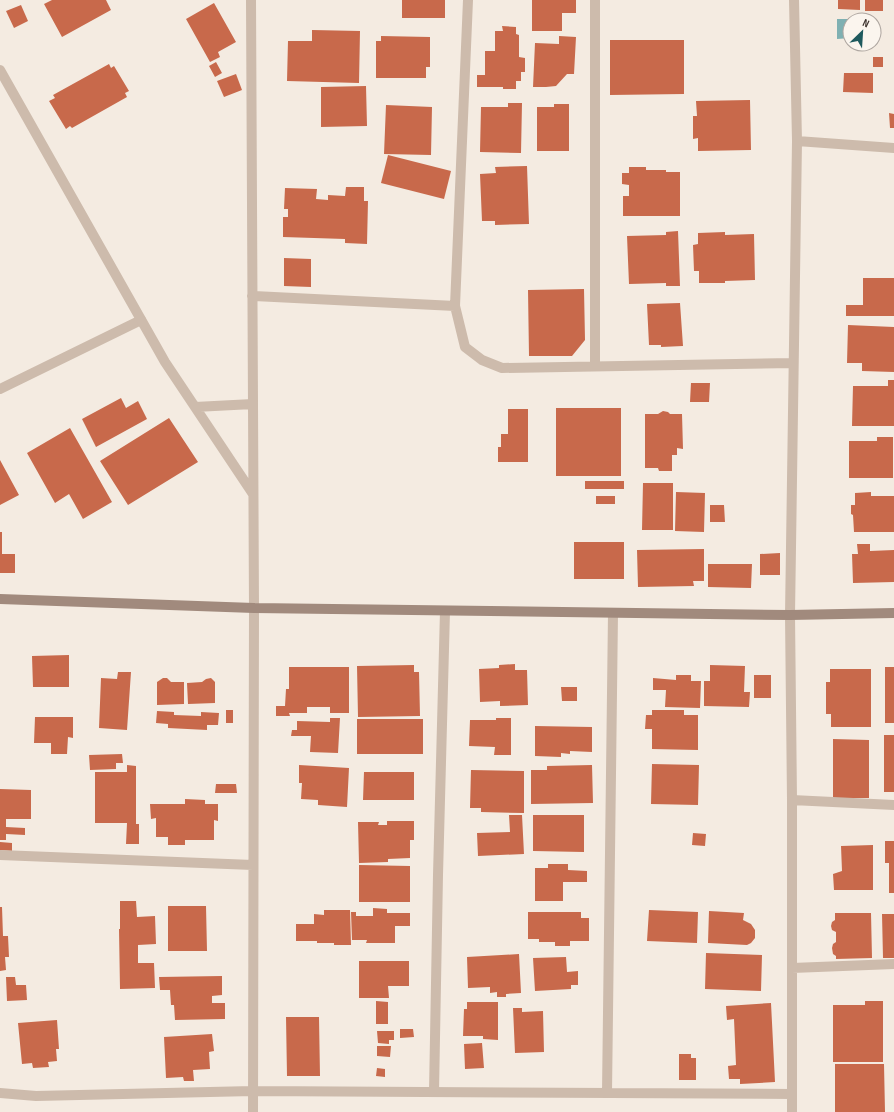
<svg xmlns="http://www.w3.org/2000/svg" width="894" height="1112" font-family="'Sofia Sans Condensed',sans-serif">
	<style>
		.water { fill: #7fb0b2 }
		.building { fill: #c8694b }
		.lines { fill: none; stroke-linecap: round; stroke-linejoin: round }
		.lane { stroke: #cdbbac; stroke-width: 10 }
		.street { stroke: #cdbbac; stroke-width: 10 }
		.secondary { stroke: #a18a7d; stroke-width: 10 }
	</style>
	<rect width="100%" height="100%" fill="#f4ebe1"/>
	<!-- water -->
	<path class="water" d="M837 19H875V38H874V20H850V38L837 39Z"/>
	<!-- building -->
	<path class="building" d="M52 0H106L111 10 62 37 44 4Z
		M402 0H445V18H402Z
		M532 0H576V13H562V31H532Z
		M838 0H860V10L838 9Z
		M865 0H883V11H865Z
		M214 3 236 42 218 52 220 57 210 62 186 19Z
		M21 5 28 21 14 28 6 11Z
		M502 26 516 27V34L519 35V57L525 58V72H521V81H516V89H503V87H477V75H485V51H495V31H503Z
		M312 30 360 31 359 83 287 81 288 41H312Z
		M381 36 430 37V67H426V78H376V41H381Z
		M559 36 576 37 574 74H567L556 86 546 87H533L535 43 559 44Z
		M610 40H684V94L610 95Z
		M873 57H883V67H873Z
		M216 62 222 73 215 77 209 66Z
		M109 64 111 68 114 66 129 91 125 93 127 97 72 128 70 126 66 129 49 101 55 98 53 95Z
		M844 73H873V93L843 92Z
		M236 74 242 90 224 97 217 81Z
		M366 86 367 126 321 127V87Z
		M750 100 751 150 698 151V138L693 139V116H697L696 101Z
		M508 103H522L521 153 480 152 481 107H508Z
		M554 104H569V151H537V107H554Z
		M386 105 432 107 431 155 384 154Z
		M889 113 894 114V128H890Z
		M388 155 451 171 444 199 381 183Z
		M527 166 529 224 495 225V221H482L480 174 496 173 495 167Z
		M629 167H646V170H666V172H680V216H623V196H629V185L622 184V173H629Z
		M346 187H364V201H368L367 244 345 243V239L283 237V217H288V209H284L285 188 317 189 316 199 328 200V195L345 196Z
		M678 231 680 286H666V283L629 284 627 236 666 235V232Z
		M725 232V235L754 234 755 280 725 281V283H699V271H694L693 245 698 244V233Z
		M284 258 311 259V287L284 286Z
		M863 278H894V316H846V305H863Z
		M584 289 585 340 572 356H529L528 290Z
		M680 303 683 346 661 347V345H649L647 304Z
		M848 325 894 327V372L862 371V363H847Z
		M888 380H894V426H852L853 386H888Z
		M691 383H710L709 402H690Z
		M121 398 126 408 138 401 147 419 96 447 82 419Z
		M556 408H621V476H556Z
		M508 409H528V462H498V447H501V434H508Z
		M663 411 668 412 670 414H682L683 449 677 448V455H672V471H659L658 468H645V414H658Z
		M169 418 198 462 128 505 100 461Z
		M70 428 112 502 83 519 69 494 55 503 27 453Z
		M877 437H893V478H849V441H877Z
		M0 460 19 495 0 505Z
		M585 481H624V489H585Z
		M643 483H673V530H642Z
		M676 492 705 493 704 532 675 531Z
		M871 492V496H894V532H854L853 515 851 514V505H855V493Z
		M596 496H615V504H596Z
		M710 505H724L725 522H710Z
		M0 532H2V554H15V573H0Z
		M574 542H624V579H574Z
		M857 544H870V551L894 550V582L853 583 852 554H858Z
		M704 549V581H693L694 586 638 587 637 550Z
		M780 553V575H760V554Z
		M708 564H752L751 588 708 587Z
		M69 655V687H33L32 656Z
		M515 664V670H527L528 705 500 706V701L480 702 479 669 499 668V665Z
		M414 665V672H419L420 716 358 717 357 666Z
		M710 665 745 666 744 692H750L749 707 704 706V681H710Z
		M289 667H349V713H330V707H307V713H289L290 716H276V706H285L286 689H289Z
		M885 667H894V723H885Z
		M830 669H871V727H831V714H826V682H830Z
		M118 672H131L127 730 99 728 101 678 117 679Z
		M676 675H691V681H701L700 708 665 707 666 690H653V678L676 680Z
		M754 675H771V698H754Z
		M163 678H167L171 682H184V704L157 705V682Z
		M211 678 215 682V703L188 704 187 683 202 682 206 679Z
		M561 687H577V701H562Z
		M226 710H233V723H226Z
		M652 710H684V715H698V750L652 749V729H645L646 715H652Z
		M157 711 174 712V715L201 716V712L219 713 218 725H207V730L168 728V724L156 723Z
		M35 717H73V738L68 737 67 754H51V743H34Z
		M330 718H340L338 753 310 752 311 736H291L292 730H297V721L330 722Z
		M496 718H511V755H494L495 747 469 746 470 720H496Z
		M357 719H423V754H357Z
		M535 726 592 727V752L570 751V754L561 753V757L535 756Z
		M884 735H894V792H884Z
		M833 739 869 740V798H833Z
		M122 754 123 763H116V769L90 770 89 755Z
		M652 764 699 765 698 805 651 804Z
		M127 765 136 766V824H139V844H126L127 823H95V772H127Z
		M299 765 349 768 347 807 318 805V800L301 799 302 783H299Z
		M592 765 593 803 531 804V770H547V766Z
		M471 770 524 771V813L481 812V808H470Z
		M364 772H414V800H363Z
		M216 784H236L237 793H215Z
		M0 789 31 790V819H6V827L25 828V835L6 834V840H0Z
		M185 799 205 800V804H218V821L214 820V840H185V845H168V837H156V818L151 819 150 804H185Z
		M509 815H522L524 854 478 856 477 833 510 832Z
		M533 815H584V852L533 851Z
		M387 821H414V840H410V858L388 859V862L359 863 358 822H379L378 825H387Z
		M693 833 706 834 705 846 692 845Z
		M885 841H894V893H889V863H885Z
		M0 842 12 843V851L0 850Z
		M873 845V890H834L833 874 842 871 841 846Z
		M548 864H568V870L587 871V882H563V901H535V868H548Z
		M359 865 410 866V902H359Z
		M120 901H136L137 917 155 916 156 944 138 945V963H154L155 988 120 989 119 929H120Z
		M168 906H206L207 951H168Z
		M0 907H2L3 936H8L9 957H5L6 970 0 971Z
		M373 908 387 909V913H410V926H395V943H366L367 940H352L351 912H356V916H373Z
		M324 910H350L351 945H334V943H317V941H296V924H314V914L324 915Z
		M649 910 698 912 697 943 647 941Z
		M709 911 744 913 743 920 751 924 755 930V938L751 943 747 945 708 943Z
		M528 912H581V918H589V941H570V946H555V942H539V939H528Z
		M835 913H871L872 958 836 959V956L833 954 832 948 833 944 836 942V932L832 930 831 926 832 922 835 920Z
		M882 914H894V958H883Z
		M706 953 762 955 761 991 705 989Z
		M519 954 521 993 506 994V997H497V992L490 993V987L468 988 467 957Z
		M566 957 567 972 578 971V985H571V989L535 991 533 958Z
		M359 961H409V986H388L389 998H359Z
		M222 976V995L212 996V1003H225V1019L175 1020 174 1005H171L170 990H160L159 977Z
		M6 977H15L16 985H26L27 1000 7 1001Z
		M376 1001 388 1002V1024H376Z
		M865 1001H883V1062H833V1005H865Z
		M467 1002H498V1040L483 1039V1036H463L464 1009H467Z
		M771 1003 775 1082 740 1084V1079H729L728 1066 736 1065 734 1019 727 1020 726 1006Z
		M513 1008H522V1012L543 1011 544 1052 515 1053Z
		M286 1017H319L320 1076H287Z
		M57 1020 59 1049H56L57 1061 48 1062 49 1067 33 1068 32 1063 22 1064 18 1023Z
		M400 1029H413L414 1037 400 1038Z
		M377 1031H394V1040H389V1044L378 1043Z
		M212 1034 214 1051 209 1052 210 1069 193 1070 194 1081H184L183 1077 166 1078 164 1037Z
		M482 1043 484 1068 465 1069 464 1044Z
		M377 1046H391L390 1057 377 1056Z
		M679 1054H691V1058H696V1080H679Z
		M835 1064H884L885 1112H835Z
		M377 1068 385 1069V1077L376 1076Z"/>
	<g class="lines">
		<!-- lane -->
		<path class="lane" d="M0 389 141 320"/>
		<!-- street -->
		<path class="street" d="M251 0 254 608 253 1112
			M595 0V366
			M0 70 165 362 253 494
			M797 141 894 148
			M252 296 455 306 468 0
			M455 306 465 347 482 360 502 368 793 363
			M195 407 253 404
			M792 800 894 805
			M0 855 253 865
			M792 968 894 964
			M434 1092 438 875 445 611
			M0 1093 36 1096 253 1091 792 1094
			M607 1093 613 613
			M792 1112V800L790 615 797 141 794 0"/>
		<!-- secondary -->
		<path class="secondary" d="M0 599 254 608 790 615 894 613"/>
	</g>
	<!-- north arrow -->
	<g transform="translate(862 32) rotate(25)"><circle r="19" fill="#fbf5ee" stroke="#aea6a0"/>
	<path d="M0-3L7 15L0 10L-7 15Z" fill="#1f5a5e"/>
	<text y="-6" font-size="11" font-weight="bold" text-anchor="middle" fill="#3b302b">N</text>
	</g>
</svg>
